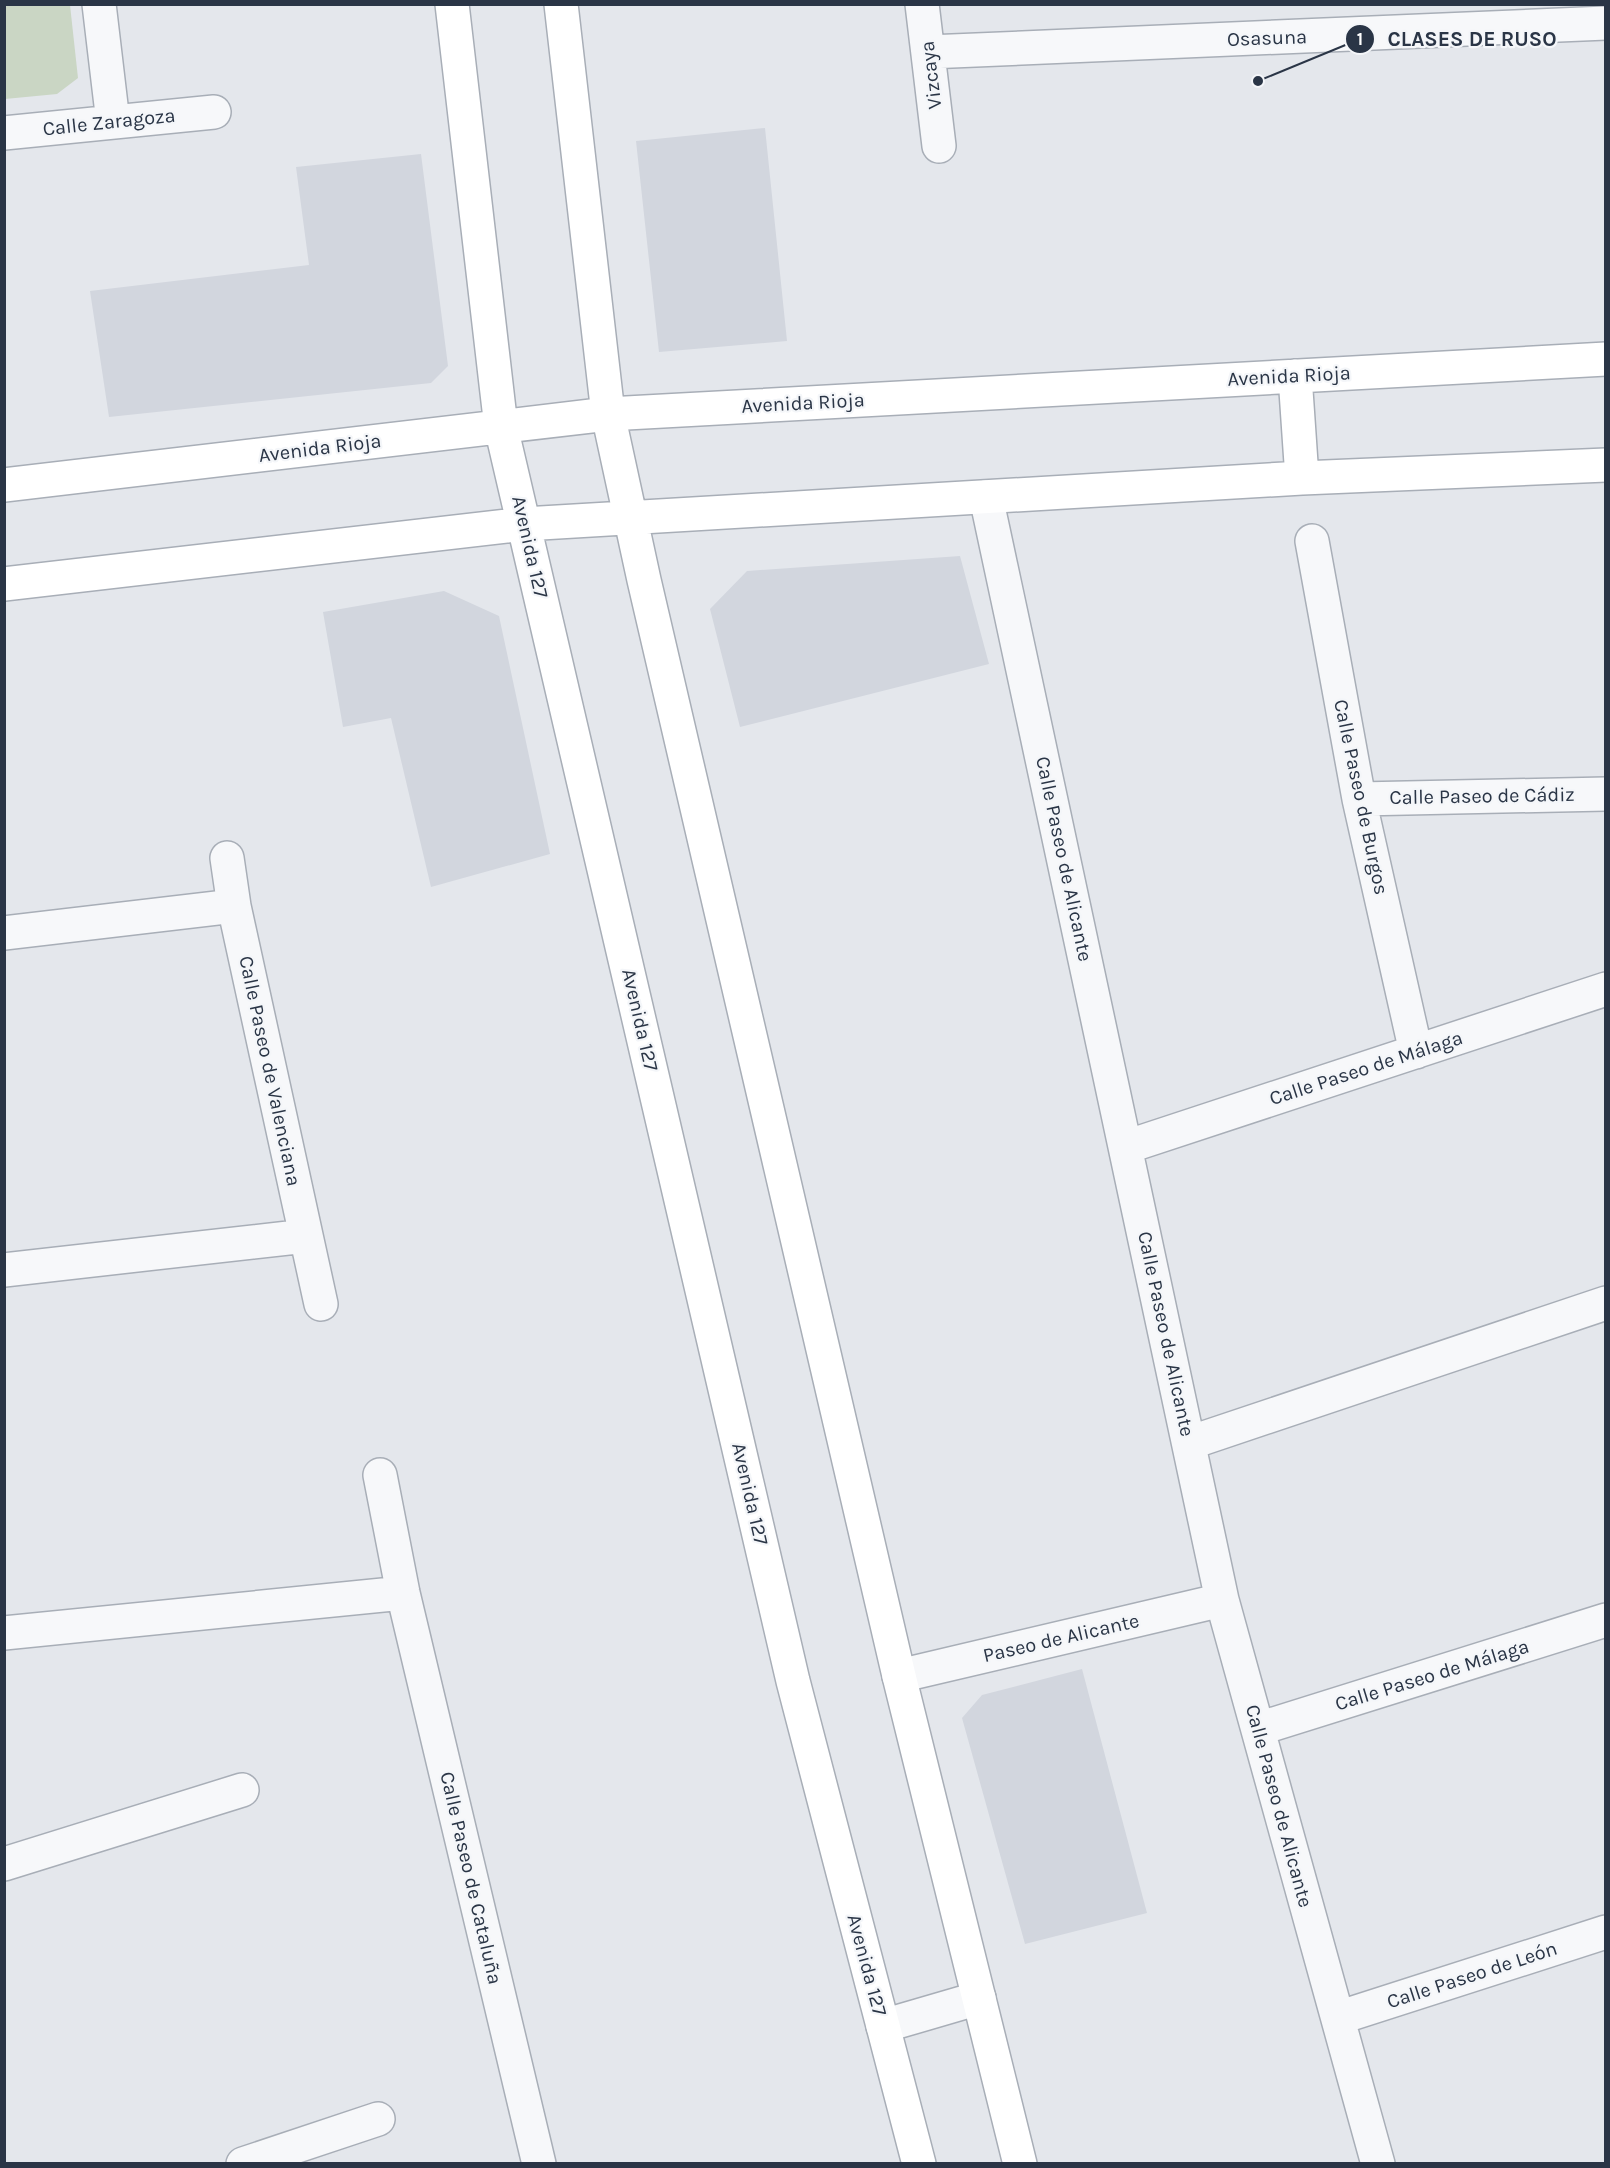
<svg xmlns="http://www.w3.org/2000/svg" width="1610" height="2168" font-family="Karla,sans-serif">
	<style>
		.built { fill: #d2d6de }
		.green { fill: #cad6c4 }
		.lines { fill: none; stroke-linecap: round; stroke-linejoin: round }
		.minor-casing { stroke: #a8aeb7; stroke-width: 36 }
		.secondary-casing { stroke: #a8aeb7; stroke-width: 36 }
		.minor { stroke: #f7f8fa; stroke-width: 33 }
		.secondary { stroke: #fff; stroke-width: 33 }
		.labels { text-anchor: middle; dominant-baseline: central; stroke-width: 4.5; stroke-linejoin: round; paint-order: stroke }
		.street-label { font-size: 20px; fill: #2a3546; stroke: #f4f6f9 }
		.leader { fill: none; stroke: #2a3546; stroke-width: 2 }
		.callout-dot { fill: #2a3546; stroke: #f4f6f9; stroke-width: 2 }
		.mark-label { font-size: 18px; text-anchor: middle; font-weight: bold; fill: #fff }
		.callout-label { font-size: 21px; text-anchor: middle; font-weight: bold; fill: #2a3546; stroke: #f4f6f9; stroke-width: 4.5; stroke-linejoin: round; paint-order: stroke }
	</style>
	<rect width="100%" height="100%" fill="#e4e7ec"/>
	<!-- built -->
	<path class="built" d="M765 128 787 341 659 352 636 141Z
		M421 154 448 366 431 383 109 417 90 291 309 265 296 167Z
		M960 556 989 664 740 727 710 609 747 571Z
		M444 591 499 616 550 854 431 887 391 718 343 727 323 612Z
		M1082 1669 1147 1913 1025 1944 962 1718 982 1695Z"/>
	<!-- green -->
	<path class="green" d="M5 4 70 5 78 78 57 94 5 99Z"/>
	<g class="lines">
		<defs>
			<path id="minor" d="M99 4 113 122
				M922 4 939 146
				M928 52 1606 23
				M4 133 214 112
				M986 497 1222 1600 1378 2164
				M1312 541 1359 799 1416 1052
				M1359 799 1606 794
				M227 858 234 906 321 1304
				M4 933 234 906
				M1126 1147 1606 989
				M4 1270 306 1236
				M1189 1443 1606 1303
				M380 1475 403 1593 539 2164
				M4 1633 403 1593
				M899 1676 1222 1600
				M1258 1729 1606 1620
				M4 1864 242 1790
				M1338 2018 1606 1932
				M883 2026 979 1998
				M243 2164 378 2119"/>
			<path id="secondary" d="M452 4 501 427 793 1681 919 2164
				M561 4 608 414 644 580 899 1676 1020 2164
				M1295 376 1302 478
				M4 485 608 414 1606 359
				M4 584 524 524 1302 478 1606 465"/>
		</defs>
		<!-- minor casing -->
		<use href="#minor" class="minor-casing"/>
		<!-- secondary casing -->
		<use href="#secondary" class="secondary-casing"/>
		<!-- minor -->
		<use href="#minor" class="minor"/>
		<!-- secondary -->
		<use href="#secondary" class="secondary"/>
	</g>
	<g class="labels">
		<!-- street labels -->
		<g class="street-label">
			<text transform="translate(1267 38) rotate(-2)">Osasuna</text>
			<text transform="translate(931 75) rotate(-97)">Vizcaya</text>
			<text transform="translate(109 122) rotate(-6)">Calle Zaragoza</text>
			<text transform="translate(1289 376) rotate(-3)">Avenida Rioja</text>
			<text transform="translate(803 403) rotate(-3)">Avenida Rioja</text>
			<text transform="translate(320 448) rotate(-7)">Avenida Rioja</text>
			<text transform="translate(530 547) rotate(77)">Avenida 127</text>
			<text transform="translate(1482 796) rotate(-1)">Calle Paseo de Cádiz</text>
			<text transform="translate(1361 797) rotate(78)">Calle Paseo de Burgos</text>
			<text transform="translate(1064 859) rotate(78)">Calle Paseo de Alicante</text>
			<text transform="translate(640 1020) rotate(77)">Avenida 127</text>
			<text transform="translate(1366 1068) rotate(-18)">Calle Paseo de Málaga</text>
			<text transform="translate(270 1071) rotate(78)">Calle Paseo de Valenciana</text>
			<text transform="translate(1166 1334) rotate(78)">Calle Paseo de Alicante</text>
			<text transform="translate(750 1494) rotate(77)">Avenida 127</text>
			<text transform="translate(1061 1638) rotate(-13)">Paseo de Alicante</text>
			<text transform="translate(1432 1675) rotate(-17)">Calle Paseo de Málaga</text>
			<text transform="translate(1279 1806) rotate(75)">Calle Paseo de Alicante</text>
			<text transform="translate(471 1878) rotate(77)">Calle Paseo de Cataluña</text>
			<text transform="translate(867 1965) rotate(75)">Avenida 127</text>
			<text transform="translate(1472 1975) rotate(-18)">Calle Paseo de León</text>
		</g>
	</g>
	<!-- callouts -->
	<path class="leader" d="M1258 81L1360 39"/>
	<g class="callout-dot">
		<circle cx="1258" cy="81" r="6"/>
		<circle cx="1360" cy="39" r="15"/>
	</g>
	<g class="mark-label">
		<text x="1360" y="45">1</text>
	</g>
	<g class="callout-label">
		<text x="1472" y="46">CLASES DE RUSO</text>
	</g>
	<!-- border -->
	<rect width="1610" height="2168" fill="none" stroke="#2a3546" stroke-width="12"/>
</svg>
